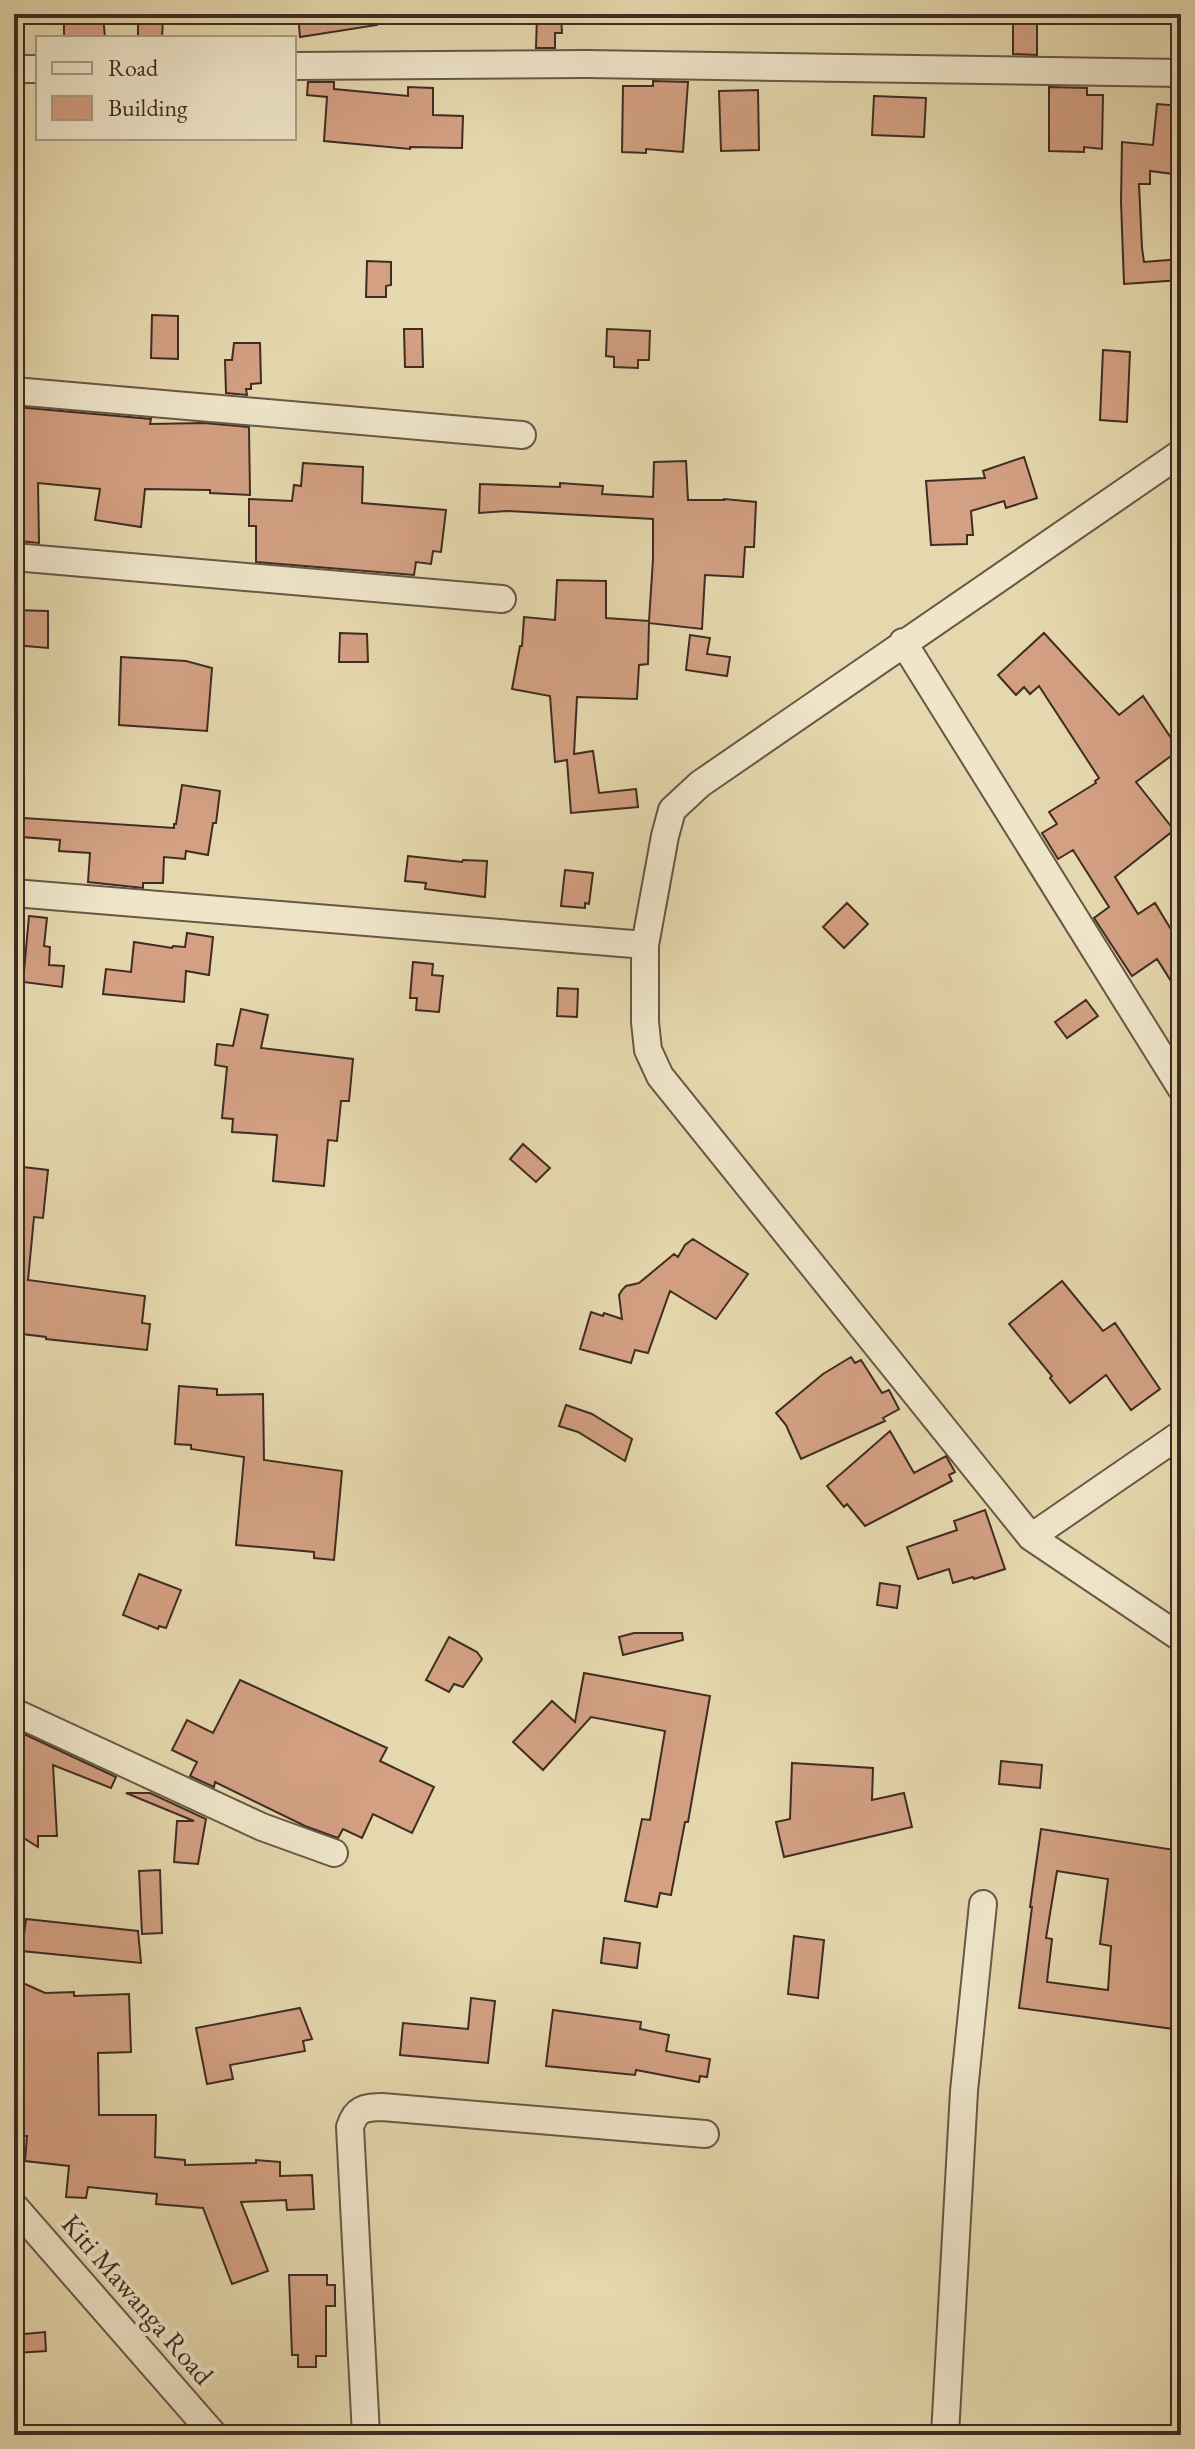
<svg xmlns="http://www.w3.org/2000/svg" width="1195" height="2449" font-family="'EB Garamond',serif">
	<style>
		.building { fill: #d3a083; stroke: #3f2c23; stroke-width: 2; fill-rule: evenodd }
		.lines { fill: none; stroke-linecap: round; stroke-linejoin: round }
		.minor-casing { stroke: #695746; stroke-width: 30 }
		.minor { stroke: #efe6ca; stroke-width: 26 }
		.labels { text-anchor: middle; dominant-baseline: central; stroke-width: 8; stroke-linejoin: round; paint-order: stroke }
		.street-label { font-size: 28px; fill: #3f2c23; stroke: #efe6ca }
	</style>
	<rect width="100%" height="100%" fill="#e6d8ae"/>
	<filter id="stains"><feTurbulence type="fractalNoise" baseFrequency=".0025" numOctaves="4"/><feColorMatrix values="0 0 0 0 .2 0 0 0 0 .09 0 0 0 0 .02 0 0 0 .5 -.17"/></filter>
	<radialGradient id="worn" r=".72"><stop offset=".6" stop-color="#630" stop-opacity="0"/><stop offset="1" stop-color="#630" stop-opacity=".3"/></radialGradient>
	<!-- building -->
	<path class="building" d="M64 14H103L105 38H64Z
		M298 14H376L377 25 300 37Z
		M537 14H561L562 33H555V48H536Z
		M1013 14H1037V55L1013 54Z
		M138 16 163 17 162 38H138Z
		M653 81 688 82 683 152 646 149V153L622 152 623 86H653Z
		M308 82H334V89L408 96V87L433 88V115L463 116 462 148 410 147V149L324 141 327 97 307 95Z
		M1049 87 1087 88V95H1103L1102 149 1084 147V152L1049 151Z
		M758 90 759 150 721 151 719 91Z
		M874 96 926 98 924 137 872 135Z
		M1157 104 1181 106V175L1150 171V184H1139L1142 248 1144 262 1181 259V280L1124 284 1121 202 1122 142 1153 145Z
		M367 261 391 262V285L386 286V297H366Z
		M152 315 178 316V359L151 358Z
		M404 329H422L423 367H405Z
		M607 329 650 331 649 360H638V368L614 367V357L606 356Z
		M234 343H260L261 383 251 384V389H246L247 395 226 393 225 360H232Z
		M1103 350 1130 352 1127 422 1100 420Z
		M16 407 151 419 150 424 204 423 249 427 250 495 210 493V490L145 489 141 527 95 520 100 489 38 483 39 543 19 541Z
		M1024 457 1037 498 1006 508 1004 501 971 511 973 535H967V544L931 545 926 481 985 478 983 471Z
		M686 461 688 500H724V499L756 502 754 547H745L743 577 705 575 702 629 649 623 648 664 639 665 637 699 577 697 574 754 593 751 599 793 636 789 638 807 571 813 567 760 555 762 550 696 512 689 520 646H522L524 617 555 620 557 580 606 581V618L649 621 653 559V519L507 511 479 513 480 484 560 487V483L603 486 602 494 653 497 654 462Z
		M303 463 363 467 362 503 446 510 441 552 433 551 431 564 416 562 414 575 256 562V526H249V499L292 501 294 485 301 486Z
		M14 610 48 611V648L14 645Z
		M340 633 367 634 368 662H339Z
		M1044 633 1119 715 1143 696 1179 750 1136 782 1174 830 1115 877 1138 914 1155 903 1181 946V997L1157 959 1132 976 1094 918 1109 907 1073 850 1058 859 1042 833 1057 824 1049 812 1096 783 1095 781 1099 778 1039 686 1030 694 1024 687 1016 695 998 675Z
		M690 635 710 638 707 654 730 657 727 676 686 670Z
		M121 657 186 661 212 668 207 731 119 725Z
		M182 785 220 791 216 823H213L208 855 186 851 185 859 164 857 163 883H143V888L88 882 90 853 59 851 60 840 22 837 24 818 174 828V824H176Z
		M408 856 462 862 463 860 487 861 485 897 425 889 426 883 405 881Z
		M565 870 593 873 589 904 585 903V908L561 906Z
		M847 903 868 924 844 948 823 927Z
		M29 916 47 918 44 946 50 947 49 965 64 966 62 987 23 982Z
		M187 933 213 937 209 975 186 971 184 1002 103 994 106 969 131 972 134 942 172 948 173 946 185 947Z
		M413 962 433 964 432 975 443 976 439 1012 416 1010 417 998H410Z
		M558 988 578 989 577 1017 557 1016Z
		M1086 1000 1098 1016 1067 1038 1055 1022Z
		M241 1009 268 1015 261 1048 353 1059 349 1101H341L337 1141 328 1140 324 1186 273 1181 277 1135 232 1132 233 1119 222 1118 227 1067 215 1065 217 1044 233 1046Z
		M523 1144 550 1168 536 1182 510 1159Z
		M14 1166 48 1170 43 1218 34 1217 28 1280 145 1296 142 1323 150 1324 147 1350 46 1339V1337L14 1333Z
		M693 1239 748 1274 716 1319 670 1291 648 1353 635 1350 631 1363 580 1349 591 1312 603 1316 604 1313 622 1319 619 1295 622 1290 626 1286 639 1283 674 1254 678 1257 685 1245Z
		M1062 1281 1103 1331 1115 1323 1160 1389 1131 1410 1106 1375 1070 1403 1050 1378 1052 1376 1009 1324Z
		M851 1357 855 1363 861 1360 882 1393 889 1390 899 1409 883 1418 885 1421 801 1459 786 1425 776 1413 823 1374Z
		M179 1386 217 1389V1395L263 1394 264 1460 342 1471 334 1560 314 1558V1552L236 1545 244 1457 191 1449V1445L175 1444Z
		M566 1405 592 1414 632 1439 625 1461 578 1432 559 1426Z
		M890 1431 914 1473 946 1456 955 1472 949 1475 952 1481 865 1526 847 1504 844 1507 827 1486Z
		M985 1510 1005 1569 974 1579 973 1577 953 1583 949 1569 918 1579 907 1547 957 1530 954 1521Z
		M139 1574 181 1590 166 1628 159 1626 158 1629 123 1615Z
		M880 1583 900 1586 897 1608 877 1605Z
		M634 1633H682L683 1640 623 1655 619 1637Z
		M449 1637 477 1652 482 1659 463 1687 454 1684 449 1692 426 1680Z
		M584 1673 710 1696 688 1822H685L671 1895 660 1893 657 1907 625 1901 642 1819 650 1820 665 1731 591 1717 543 1770 513 1742 552 1701 575 1722Z
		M240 1680 387 1748 380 1761 434 1787 412 1833 373 1814 362 1838 343 1829 338 1838 305 1826 215 1782 214 1787 190 1776 197 1762 172 1750 187 1720 213 1733Z
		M24 1734 116 1777 111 1788 53 1765 57 1836H38V1847L14 1832V1760Z
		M1001 1761 1042 1765 1040 1788 999 1784Z
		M792 1763 873 1768 872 1800 904 1793 912 1827 784 1857 776 1822 790 1819Z
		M126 1793H150L206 1819 198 1864 174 1862 177 1821H194Z
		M1041 1829 1181 1851V1955L1176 1999 1181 2000V2030L1019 2008 1032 1907H1030ZM1057 1871 1108 1879 1100 1944 1111 1946 1108 1990 1047 1982 1052 1939 1046 1938Z
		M160 1870 162 1933 142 1934 139 1871Z
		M26 1919 138 1931 141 1963 22 1951Z
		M794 1936 824 1940 818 1998 788 1994Z
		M604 1938 640 1943 637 1968 601 1963Z
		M14 1979 45 1993 74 1992V1996L129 1994 131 2052 98 2053 99 2115H156L155 2157 185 2160V2165L256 2163V2160L280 2162V2176L312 2175 314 2209 287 2210 286 2200 241 2202 268 2271 232 2284 203 2208 156 2204 157 2194 88 2187 86 2198 66 2197 69 2166 25 2161 27 2136H14Z
		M471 1998 495 2001 488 2063 400 2055 403 2023 468 2029Z
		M300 2008 312 2039 303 2041 305 2051 230 2065 233 2079 207 2084 196 2028Z
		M553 2010 641 2022 640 2029 669 2035 666 2051 710 2059 707 2077 700 2076 699 2082 636 2070 635 2075 546 2066Z
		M289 2275H327V2285H335V2306H326V2356H316V2367H298V2355H292Z
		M45 2332 46 2351 16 2353 14 2335Z"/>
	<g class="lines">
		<defs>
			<path id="minor" d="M294 66 587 64 1181 73
				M14 69H38
				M14 391 522 435
				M1181 453 700 784 672 810 665 836 645 945V1022L648 1050 660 1076 1031 1537 1181 1638
				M14 557 502 599
				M903 642 1181 1088
				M14 893 645 945
				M1031 1537 1181 1434
				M14 1712 262 1827 334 1853
				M14 2206 214 2435
				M366 2435 350 2127C356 2108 364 2108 382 2107L705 2134
				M945 2435 964 2091 983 1904"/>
		</defs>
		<!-- minor casing -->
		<use href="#minor" class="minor-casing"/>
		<!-- minor -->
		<use href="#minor" class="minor"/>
	</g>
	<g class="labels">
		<!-- street labels -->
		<g class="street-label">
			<text transform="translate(138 2299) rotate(49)">Kiti Mawanga Road</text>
		</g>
	</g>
	<!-- margin -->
	<rect width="1195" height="2449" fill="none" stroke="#e6d8ae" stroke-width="48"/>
	<rect x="16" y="16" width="1163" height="2417" fill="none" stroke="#3f2c23" stroke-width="4"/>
	<rect x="24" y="24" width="1147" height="2401" fill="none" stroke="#3f2c23" stroke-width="2"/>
	<!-- legend -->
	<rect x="36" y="36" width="260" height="104" fill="#efe6ca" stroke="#a99c87" stroke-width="2"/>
	<rect x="52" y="62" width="40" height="12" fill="#efe6ca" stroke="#a99c87" stroke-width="2"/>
	<text x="108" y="76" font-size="24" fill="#3f2c23">Road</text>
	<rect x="52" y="96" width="40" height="24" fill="#d3a083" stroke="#a99c87" stroke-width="2"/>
	<text x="108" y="116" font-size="24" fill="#3f2c23">Building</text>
	<rect width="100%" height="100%" filter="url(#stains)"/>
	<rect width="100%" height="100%" fill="url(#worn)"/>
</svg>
